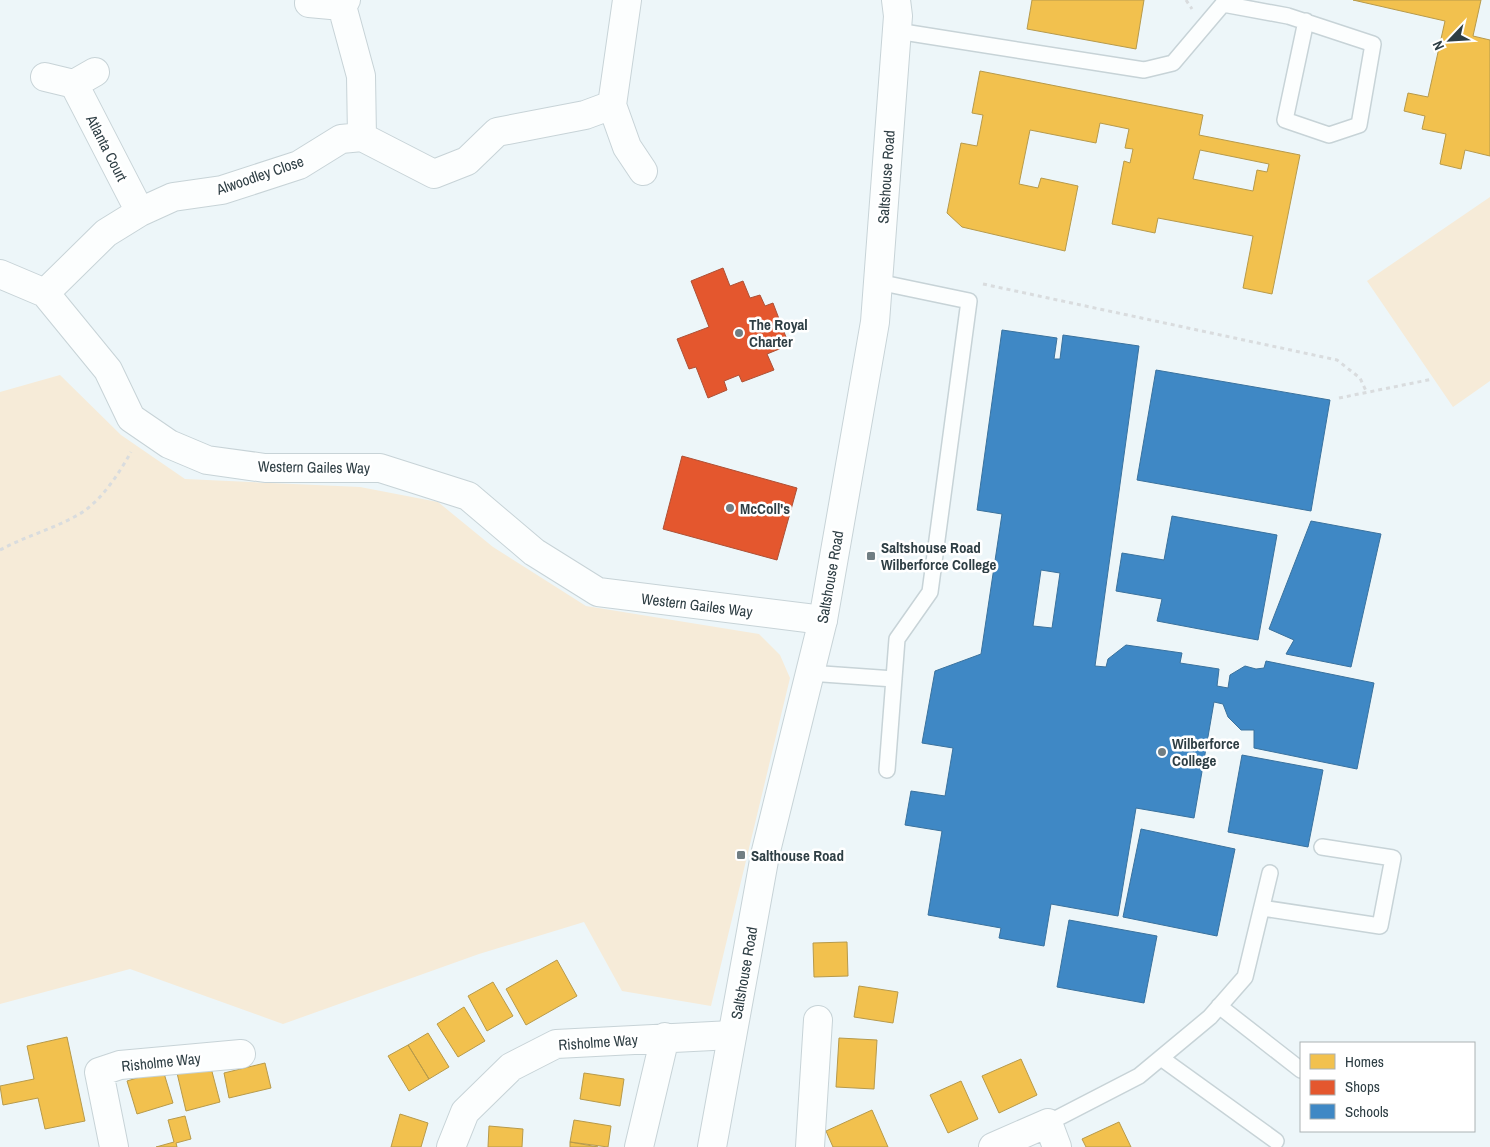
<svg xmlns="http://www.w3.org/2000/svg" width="1490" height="1147" font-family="'Archivo Narrow',sans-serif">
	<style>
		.green { fill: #f6ebd8 }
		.homes { fill: #f2c14e; stroke: #b79a4b; fill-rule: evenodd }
		.shops { fill: #e4572e; stroke: #ad5035 }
		.schools { fill: #3f88c5; stroke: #3a729e; fill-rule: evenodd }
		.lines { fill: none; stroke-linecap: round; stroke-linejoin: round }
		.service-casing { stroke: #c7d3d7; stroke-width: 18 }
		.minor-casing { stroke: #c7d3d7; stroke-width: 30 }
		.secondary-casing { stroke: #c7d3d7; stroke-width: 30 }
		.path { stroke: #d9dcde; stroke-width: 3; stroke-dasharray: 4 4; stroke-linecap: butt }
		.service { stroke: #fcfefe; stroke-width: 15 }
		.minor { stroke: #fcfefe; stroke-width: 28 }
		.secondary { stroke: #fcfefe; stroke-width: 28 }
		.poi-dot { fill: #717e83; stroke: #fff; stroke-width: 2 }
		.labels { text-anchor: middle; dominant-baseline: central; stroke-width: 5; stroke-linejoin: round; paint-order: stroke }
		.street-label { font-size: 15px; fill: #2e3e44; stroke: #fff }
		.poi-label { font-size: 15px; font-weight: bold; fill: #2e3e44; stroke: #fff; text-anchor: start }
	</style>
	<rect width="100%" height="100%" fill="#edf6f9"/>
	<!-- green -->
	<path class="green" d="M1490 197V381L1453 407 1367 281Z
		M60 375 121 435 185 479 360 487 438 502 493 547 586 606 759 634 780 655 790 678 711 1006 622 991 584 922 479 954 283 1024 130 969 0 1004V392Z"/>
	<!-- homes -->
	<path class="homes" d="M1032 0H1144L1136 49 1027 29Z
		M1353 0H1481L1473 36 1490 40V156L1465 150 1461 169 1440 164 1446 134 1422 129 1425 116 1404 111 1408 93 1428 97 1445 21Z
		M980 71 1203 115 1199 135 1300 155 1272 294 1243 288 1253 236 1158 218 1155 233 1112 224 1124 161 1130 163 1133 149 1125 148 1129 129 1100 123 1096 143 1030 130 1019 184 1038 188 1041 178 1078 186 1065 251 962 227 947 213 961 143 977 146 983 115 972 113ZM1200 150 1269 164 1267 172 1257 170 1253 191 1193 179Z
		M847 942 848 976 814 977 813 943Z
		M557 960 577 996 526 1025 506 989Z
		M493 982 513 1016 487 1031 468 996Z
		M859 986 898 992 893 1023 854 1017Z
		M464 1007 485 1041 458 1057 437 1024Z
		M428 1033 449 1067 429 1079 408 1045Z
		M67 1037 85 1121 45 1129 38 1098 3 1105 0 1086 34 1079 27 1046Z
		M839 1038 877 1040 874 1089 836 1087Z
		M408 1045 429 1079 409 1091 388 1056Z
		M1021 1059 1037 1095 999 1113 982 1076Z
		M265 1063 271 1088 229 1098 224 1073Z
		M210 1064 220 1102 186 1111 177 1073Z
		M163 1070 173 1103 137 1114 127 1081Z
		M584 1073 624 1079 620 1106 580 1099Z
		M961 1081 978 1119 948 1133 930 1095Z
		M872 1110 888 1147H833L826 1131Z
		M400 1114 428 1123 421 1147H391Z
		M185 1116 191 1139 176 1143 177 1147H156L174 1142 168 1120Z
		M574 1120 611 1126 608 1147 570 1142Z
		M1119 1122 1131 1147H1086L1082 1139Z
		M489 1126 523 1129 522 1147H488Z
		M570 1142 598 1147H570Z"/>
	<!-- shops -->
	<path class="shops" d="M723 268 730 286 743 281 750 298 760 295 765 306 773 303 789 345 767 354 774 370 742 382 739 375 724 381 727 390 708 398 696 367 689 369 677 339 709 327 691 281Z
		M682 456 797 488 777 560 663 529Z"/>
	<!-- schools -->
	<path class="schools" d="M1002 330 1057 338 1054 359H1060L1063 335 1139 346 1095 666 1106 667 1108 659 1126 645 1182 653 1180 663 1219 669 1217 686 1228 688 1230 675 1245 666 1256 669 1264 668 1266 661 1374 683 1357 769 1254 748V730H1241L1228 717 1223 704 1214 702 1194 818 1136 808 1118 916 1051 904 1044 946 999 938 1001 928 928 915 942 831 905 825 911 791 945 796 953 748 922 743 935 671 981 654 1002 514 977 510ZM1041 570 1060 573 1052 628 1033 626Z
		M1156 370 1330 400 1311 511 1137 480Z
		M1172 516 1277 535 1258 640 1157 621 1162 599 1116 591 1122 553 1164 560Z
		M1311 521 1381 534 1351 667 1286 654 1294 640 1269 629Z
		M1242 755 1323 770 1308 847 1228 832Z
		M1141 829 1235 849 1217 936 1123 917Z
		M1069 920 1157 936 1144 1003 1057 987Z"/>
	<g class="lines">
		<defs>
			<path id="service" d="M1223 4 1288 16 1373 44 1359 125 1329 135 1285 120 1306 21
				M897 31 1144 70 1173 63 1223 4 1224 0
				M878 282 969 301 930 592 897 639 887 770
				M809 673 894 679
				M1262 908 1380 926 1393 858 1322 847
				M1219 1006 1301 1070
				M1161 1058 1276 1141
				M1048 1123 1139 1076 1210 1017 1245 977 1270 873"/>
			<path id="minor" d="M309 3 342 6 346 0
				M342 6 361 76 362 137
				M45 77 74 84 95 72
				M74 84 140 212
				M612 105 627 147 643 171
				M0 274 45 293 108 370 131 418 169 444 207 460 265 468H380L468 496 534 552 598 592 823 620
				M45 293 106 233 140 212 173 197 222 190 299 165 341 139 362 137 434 174 467 161 497 132 585 115 612 105 627 0
				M114 1147 99 1072 120 1065 241 1054
				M451 1147 465 1112 511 1067 556 1044 732 1035
				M639 1147 665 1037
				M810 1147 818 1020
				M993 1147 1048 1123 1057 1147"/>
			<path id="secondary" d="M712 1147 765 855 823 620 875 322 898 16 896 0"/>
		</defs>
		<!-- service casing -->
		<use href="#service" class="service-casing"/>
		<!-- minor casing -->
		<use href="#minor" class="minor-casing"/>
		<!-- secondary casing -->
		<use href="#secondary" class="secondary-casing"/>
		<!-- path -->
		<path class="path" d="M1186 0 1192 9
			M983 284 1337 360 1360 378 1367 393
			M1339 398 1433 379
			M0 550C24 537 50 530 74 517 99 505 118 475 131 452"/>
		<!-- service -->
		<use href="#service" class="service"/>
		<!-- minor -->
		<use href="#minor" class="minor"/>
		<!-- secondary -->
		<use href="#secondary" class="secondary"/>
	</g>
	<!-- markers -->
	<g class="poi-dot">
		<circle cx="739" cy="333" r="5"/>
		<circle cx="730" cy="508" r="5"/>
		<rect x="866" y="551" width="10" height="10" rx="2.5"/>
		<circle cx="1162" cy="752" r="5"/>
		<rect x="736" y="850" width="10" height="10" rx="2.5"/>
	</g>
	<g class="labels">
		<!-- street labels -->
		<g class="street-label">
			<text transform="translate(107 148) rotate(63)">Atlanta Court</text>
			<text transform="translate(260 175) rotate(-19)">Alwoodley Close</text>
			<text transform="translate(886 177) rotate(-86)">Saltshouse Road</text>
			<text transform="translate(314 467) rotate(1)">Western Gailes Way</text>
			<text transform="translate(830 577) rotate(-80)">Saltshouse Road</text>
			<text transform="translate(697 605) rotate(7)">Western Gailes Way</text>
			<text transform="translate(744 973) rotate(-80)">Saltshouse Road</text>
			<text transform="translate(598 1042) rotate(-4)">Risholme Way</text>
			<text transform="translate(161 1062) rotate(-6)">Risholme Way</text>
		</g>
		<!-- poi labels -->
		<g class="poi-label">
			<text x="749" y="324">The Royal<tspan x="749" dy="17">Charter</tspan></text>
			<text x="740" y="508">McColl's</text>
			<text x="881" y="547">Saltshouse Road<tspan x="881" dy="17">Wilberforce College</tspan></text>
			<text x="1172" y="743">Wilberforce<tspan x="1172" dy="17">College</tspan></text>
			<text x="751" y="855">Salthouse Road</text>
		</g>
	</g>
	<!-- legend -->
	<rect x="1300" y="1042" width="175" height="90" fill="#ffffff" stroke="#abb2b4"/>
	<rect x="1310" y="1054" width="25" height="15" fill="#f2c14e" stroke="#abb2b4"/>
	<text x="1345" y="1067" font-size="15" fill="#2e3e44">Homes</text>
	<rect x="1310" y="1080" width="25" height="15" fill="#e4572e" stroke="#abb2b4"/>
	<text x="1345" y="1092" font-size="15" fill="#2e3e44">Shops</text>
	<rect x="1310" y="1104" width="25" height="15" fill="#3f88c5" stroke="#abb2b4"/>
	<text x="1345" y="1117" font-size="15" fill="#2e3e44">Schools</text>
	<!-- north arrow -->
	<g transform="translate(1450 40) rotate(245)" stroke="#ffffff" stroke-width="4" paint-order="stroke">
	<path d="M0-4L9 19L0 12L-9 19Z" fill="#2e3e44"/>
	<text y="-8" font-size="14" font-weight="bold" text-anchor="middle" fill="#2e3e44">N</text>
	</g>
</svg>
